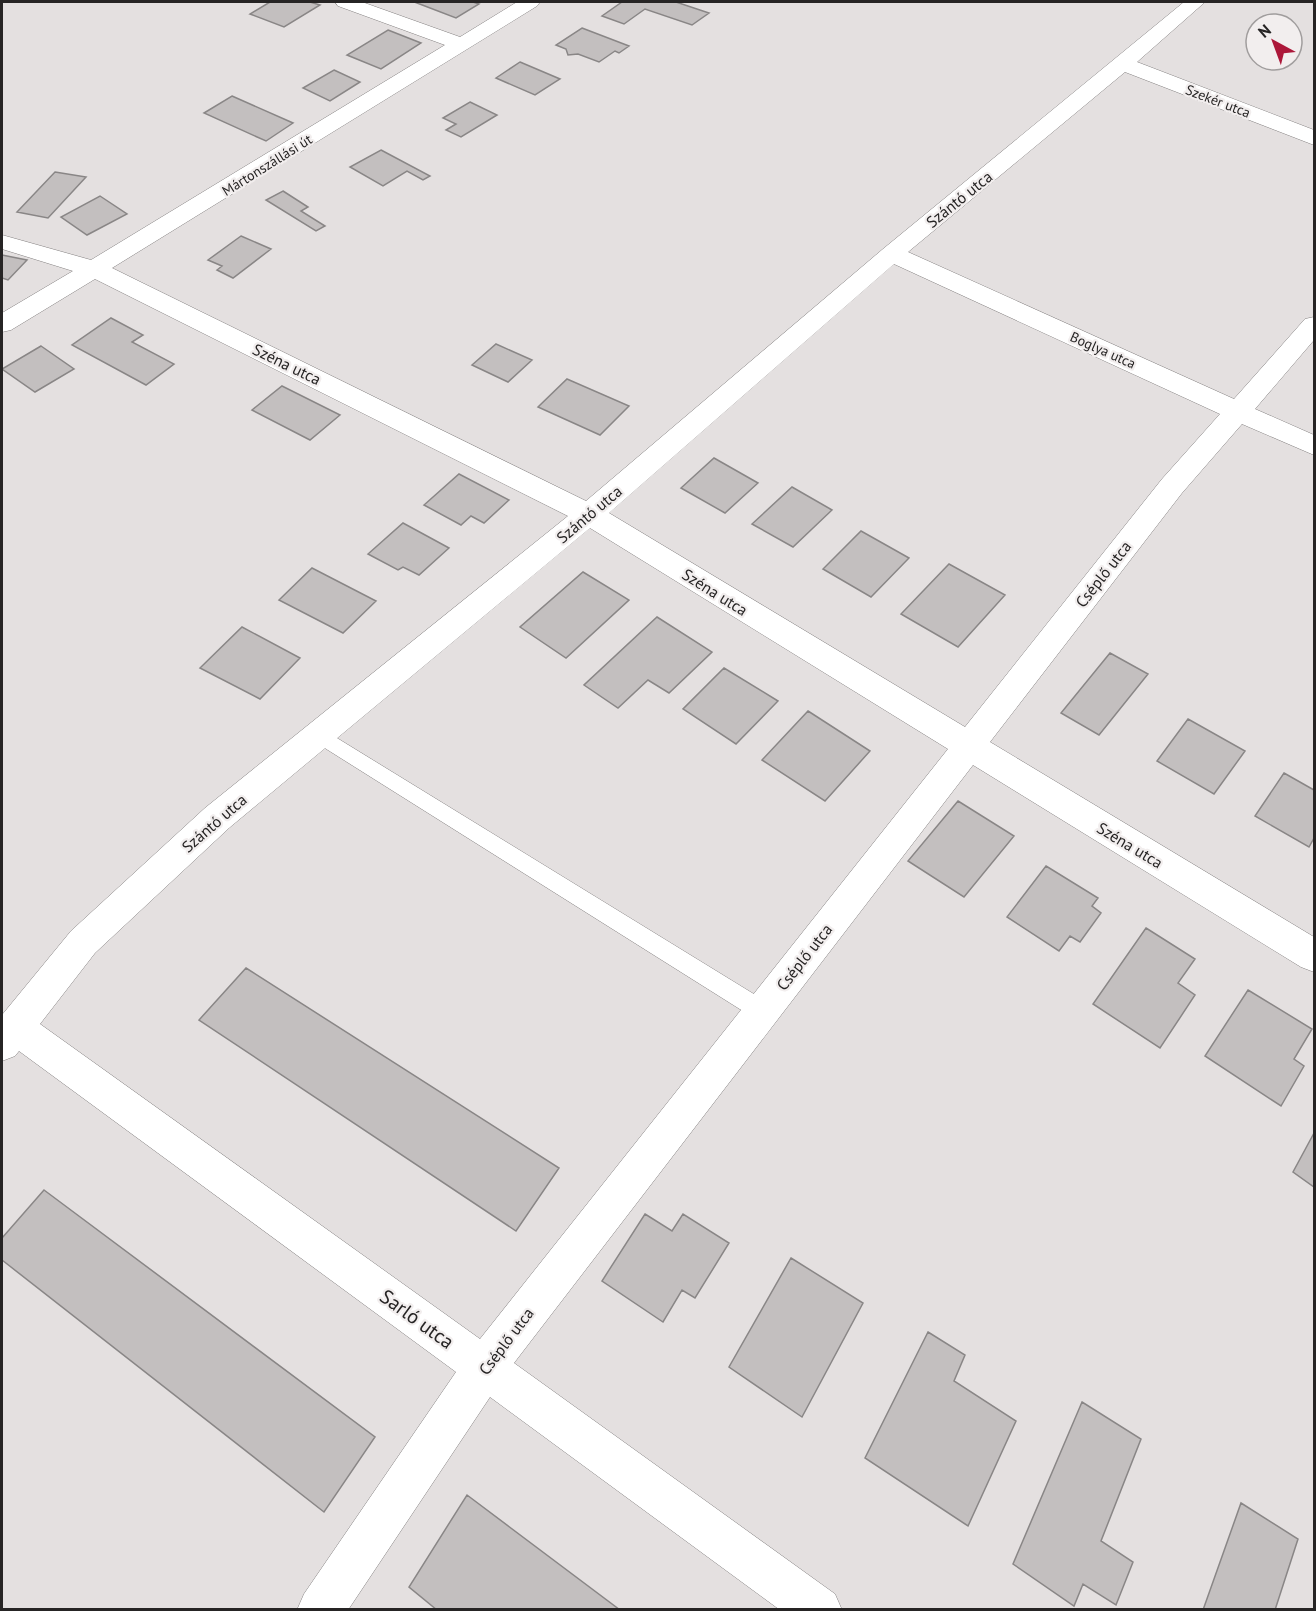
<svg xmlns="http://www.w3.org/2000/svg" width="1316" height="1611" font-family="'PT Sans',sans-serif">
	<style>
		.building { fill: #c3bfbf; stroke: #898686; stroke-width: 1.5 }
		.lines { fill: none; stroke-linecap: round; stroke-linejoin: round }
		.lane-casing { stroke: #848181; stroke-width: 1 }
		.street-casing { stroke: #848181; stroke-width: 1 }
		.lane { fill: #fff; fill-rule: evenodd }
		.street { fill: #fff; fill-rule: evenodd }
		.labels { text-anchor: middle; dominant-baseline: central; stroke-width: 4.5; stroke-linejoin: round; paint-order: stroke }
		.far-street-label { font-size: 14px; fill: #262424; stroke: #f2eeee }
		.street-label { font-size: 16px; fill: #262424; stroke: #f2eeee }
		.near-street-label { font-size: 20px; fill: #262424; stroke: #f2eeee }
	</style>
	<rect width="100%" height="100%" fill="#e4e0e0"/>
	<!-- building -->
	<path class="building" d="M270 2H310L320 5 284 27 250 14Z
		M420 2H473L479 4 456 18 417 3Z
		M622 2H676L709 13 692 25 645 9 624 24 602 16Z
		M582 28 629 46 619 53 615 51 599 62 578 54 568 55 566 49 556 45Z
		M388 30 421 43 381 69 347 55Z
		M520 62 560 79 535 95 496 78Z
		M334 70 360 82 330 101 303 88Z
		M232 96 293 123 266 141 204 113Z
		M470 102 497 115 461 137 446 130 456 124 443 118Z
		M381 150 430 176 423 180 407 171 383 186 350 167Z
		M55 172 86 177 48 218 17 212Z
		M283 191 308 207 301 211 325 226 316 231 266 200Z
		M100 196 127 214 87 235 61 217Z
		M241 236 271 249 233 278 217 270 222 266 208 260Z
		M2 255 27 260 8 280 2 278Z
		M111 318 143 335 132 342 174 364 146 385 72 345Z
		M496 344 532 360 508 382 472 365Z
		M41 346 74 369 35 392 2 369Z
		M567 379 629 406 600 435 538 407Z
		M282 386 340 415 310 440 252 410Z
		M714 458 758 483 725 513 681 488Z
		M459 474 509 500 484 523 471 516 461 525 424 505Z
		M792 487 832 510 793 547 752 524Z
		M403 523 449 548 419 575 403 567 398 570 368 554Z
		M861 531 909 558 871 597 823 569Z
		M949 564 1005 595 958 647 901 614Z
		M312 568 376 601 343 633 279 600Z
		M583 572 629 600 566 658 520 627Z
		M657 617 712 652 669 693 648 680 618 708 584 685Z
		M242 627 300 658 260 699 200 668Z
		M1110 653 1148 674 1099 735 1061 713Z
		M724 668 778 701 736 744 683 709Z
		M808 711 870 751 825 801 762 760Z
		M1188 719 1245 751 1214 794 1157 761Z
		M1284 773 1314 790V838L1309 847 1255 816Z
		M958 801 1014 836 964 897 908 861Z
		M1046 866 1098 898 1092 906 1101 913 1080 942 1070 936 1059 951 1007 917Z
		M1146 928 1195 959 1178 983 1195 995 1160 1048 1093 1004Z
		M246 968 559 1168 516 1231 199 1020Z
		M1248 990 1312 1029 1294 1059 1304 1066 1281 1106 1205 1056Z
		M1314 1133V1187L1293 1172Z
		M44 1190 375 1437 324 1512 2 1260V1238Z
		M645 1214 672 1231 683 1214 729 1243 695 1298 682 1290 663 1322 602 1281Z
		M791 1258 863 1303 802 1417 729 1367Z
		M928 1332 965 1355 954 1381 1016 1421 968 1526 865 1458Z
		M1082 1402 1141 1439 1101 1541 1133 1562 1116 1605 1083 1584 1074 1606 1013 1564Z
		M467 1495 620 1610H437L409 1587Z
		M1241 1503 1298 1539 1275 1610H1203Z"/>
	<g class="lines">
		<defs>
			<path id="lane" d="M319 727 770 1004 773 1011 770 1018 762 1021 754 1018 312 740 310 735 312 730Z"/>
			<path id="street" d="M335 2H362L460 37 517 2H540L537 6 112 268 586 501 883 249 1184 2H1205L1137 62 1314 130V145L1125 72 908 252 1234 399 1305 319 1314 317V340L1255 409 1314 435V455L1242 424 1182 493 990 742 1314 937V972L1301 967 973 765 514 1363 835 1594 842 1610H780L490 1397 348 1610H297L304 1594 456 1372 19 1051 15 1056 2 1061V1015L71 931 205 808 568 516 95 279 11 330 2 332V313L73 271 2 249V235L91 260 445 45 338 6ZM894 264 1220 414 1162 479 965 727 609 513ZM590 528 948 749 480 1339 40 1024 95 953 229 828Z"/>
		</defs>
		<!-- lane casing -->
		<use href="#lane" class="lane-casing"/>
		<!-- street casing -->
		<use href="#street" class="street-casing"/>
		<!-- lane -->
		<use href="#lane" class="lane"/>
		<!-- street -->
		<use href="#street" class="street"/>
	</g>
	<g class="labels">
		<!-- far-street labels -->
		<g class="far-street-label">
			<text transform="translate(1218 101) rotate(21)">Szekér utca</text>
			<text transform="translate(267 165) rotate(-32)">Mártonszállási út</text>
			<text transform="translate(1103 350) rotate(24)">Boglya utca</text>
		</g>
		<!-- street labels -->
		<g class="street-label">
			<text transform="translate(959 199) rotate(-39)">Szántó utca</text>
			<text transform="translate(287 364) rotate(26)">Széna utca</text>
			<text transform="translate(589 514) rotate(-40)">Szántó utca</text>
			<text transform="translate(1103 574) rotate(-52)">Cséplő utca</text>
			<text transform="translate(715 592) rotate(32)">Széna utca</text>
			<text transform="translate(214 823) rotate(-41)">Szántó utca</text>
			<text transform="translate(1130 845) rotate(31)">Széna utca</text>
			<text transform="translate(804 957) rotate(-52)">Cséplő utca</text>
			<text transform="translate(506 1341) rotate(-53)">Cséplő utca</text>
		</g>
		<!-- near-street labels -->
		<g class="near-street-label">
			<text transform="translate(417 1319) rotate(36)">Sarló utca</text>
		</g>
	</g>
	<!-- border -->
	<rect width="1316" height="1611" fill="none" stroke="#262424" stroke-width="6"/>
	<!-- north arrow -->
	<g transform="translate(1274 42) rotate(319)"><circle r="28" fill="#f2eeee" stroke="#a09d9d" stroke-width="1.5"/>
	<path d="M0-4.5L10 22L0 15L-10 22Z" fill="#ac1739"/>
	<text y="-9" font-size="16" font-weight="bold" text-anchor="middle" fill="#262424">N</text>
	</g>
</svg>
